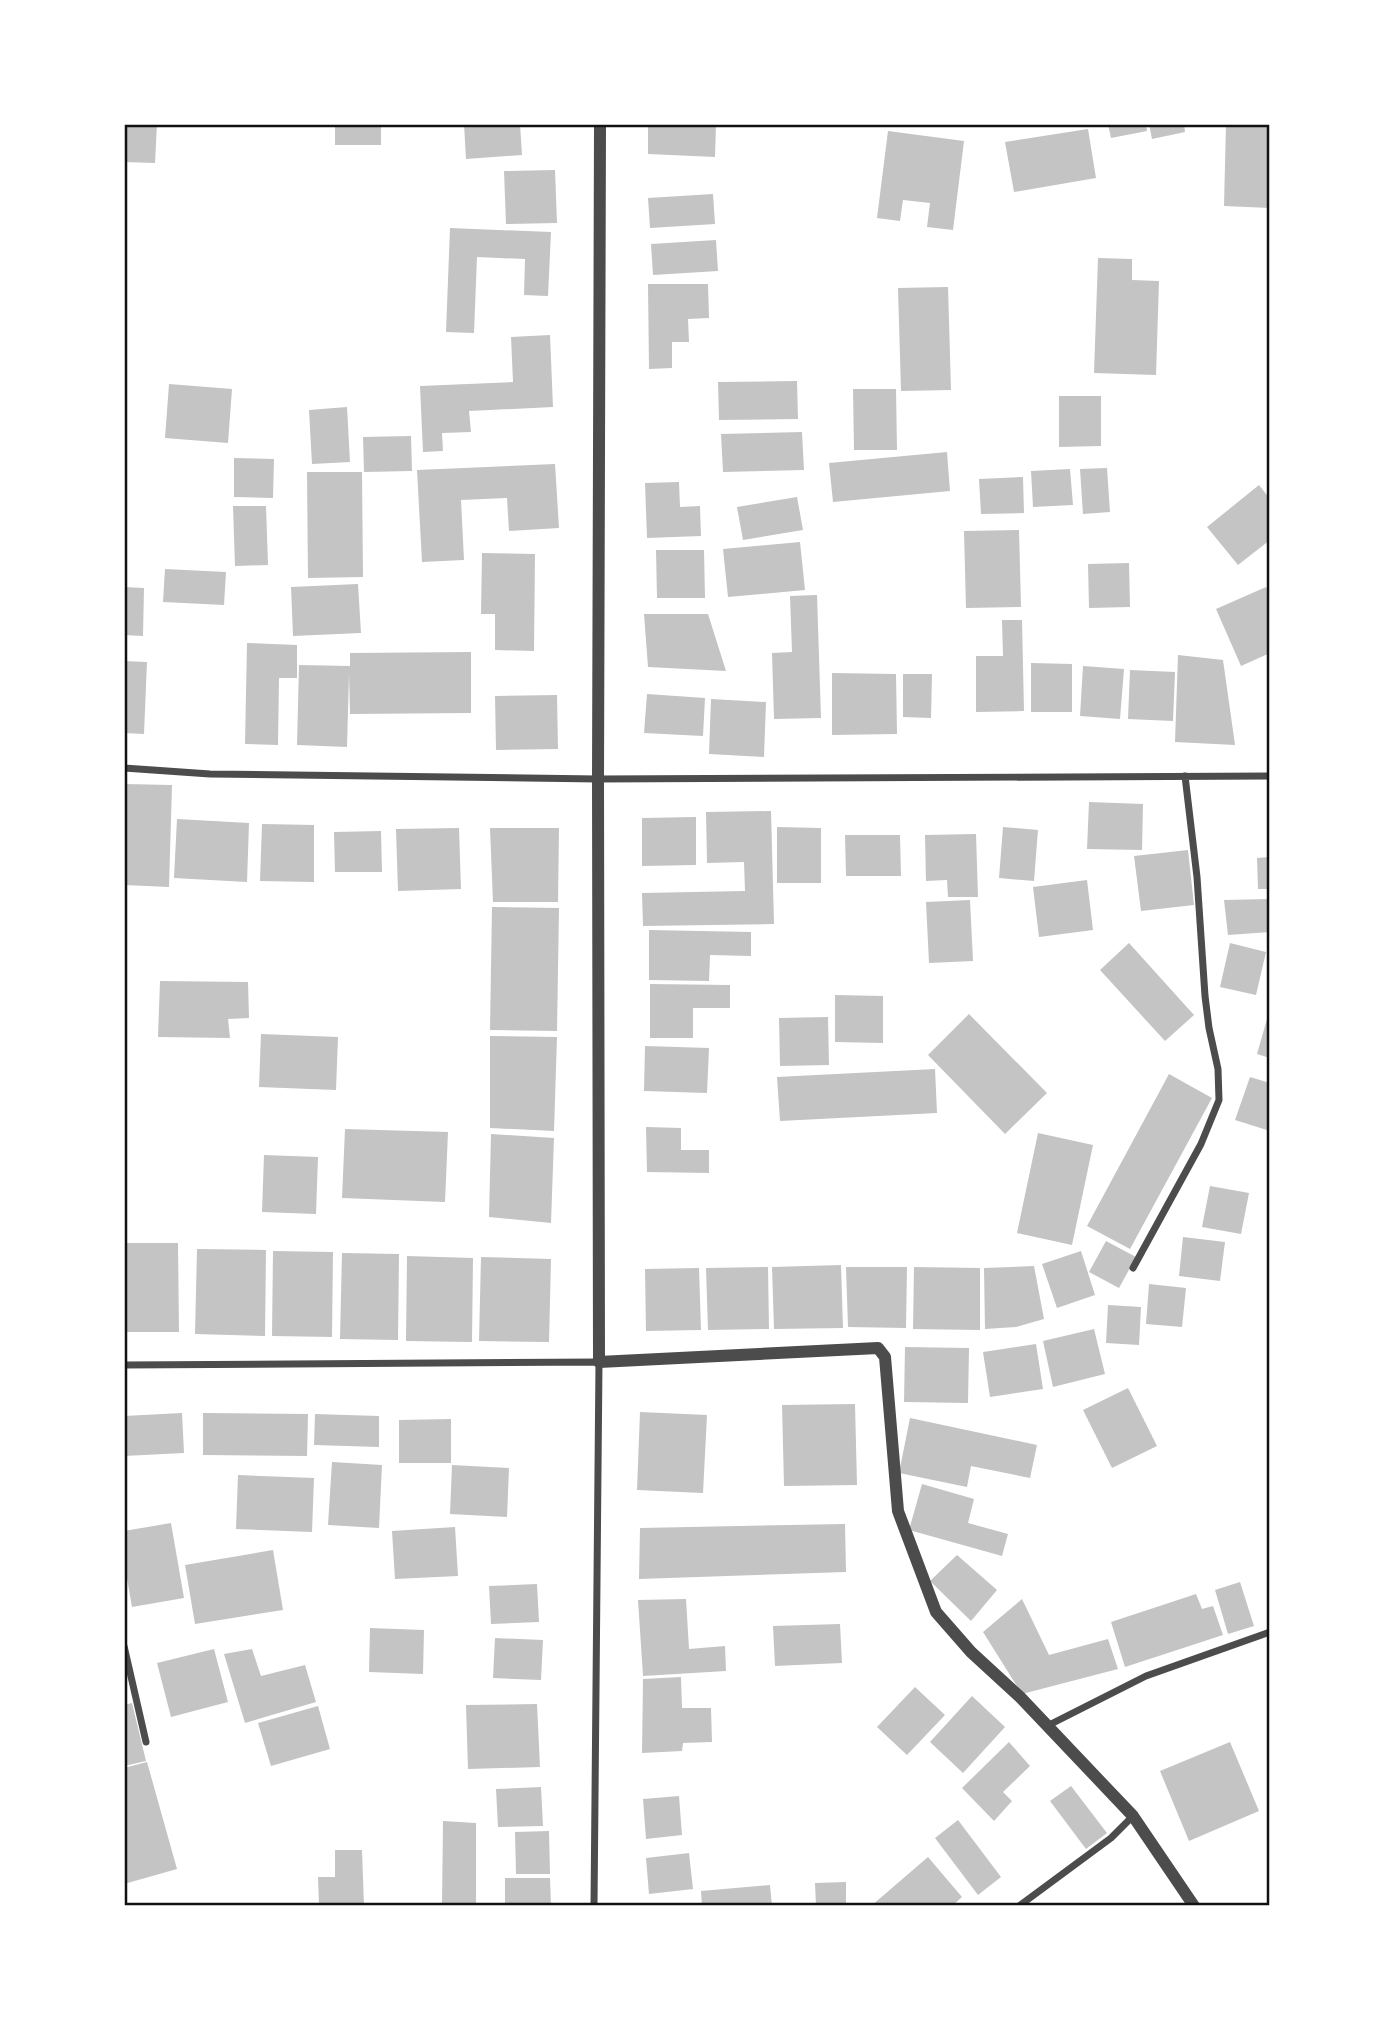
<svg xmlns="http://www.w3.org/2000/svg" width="1394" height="2030" font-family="'IBM Plex Serif',serif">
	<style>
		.building { fill: #c4c4c4 }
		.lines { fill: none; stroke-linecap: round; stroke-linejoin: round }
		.minor { stroke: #4c4c4c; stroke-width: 7 }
		.tertiary { stroke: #4c4c4c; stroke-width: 12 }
		.neatline { fill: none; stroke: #111; stroke-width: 2.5 }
	</style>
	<rect width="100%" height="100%" fill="#fff"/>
	<!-- building -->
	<path class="building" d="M124 124H157L155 163 124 162Z
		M335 124H381V145H335Z
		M464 124H520L522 155 466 159Z
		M648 124H716L715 157 648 154Z
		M1108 124H1146L1147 131 1111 138Z
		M1149 124H1184L1185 132 1152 139Z
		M1226 124H1270V208L1224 206Z
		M1088 129 1096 178 1014 192 1005 142Z
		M888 131 964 141 953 230 927 227 930 203 903 200 900 221 877 218Z
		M555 170 557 223 506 224 504 171Z
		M713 194 715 224 650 228 648 198Z
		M450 228 551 232 548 296 524 295 525 259 477 257 474 333 446 332Z
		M716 240 718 271 653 275 651 244Z
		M1098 258 1132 259V280L1159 281 1156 375 1094 373Z
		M648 284H708L709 318 688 319 689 342H672V368L649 369Z
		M948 287 951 390 901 391 898 288Z
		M550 335 553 407 469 411 471 432 442 433 443 451 423 452 420 386 513 382 511 337Z
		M797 381 798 419 719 420 718 382Z
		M169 384 232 389 228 443 165 438Z
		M853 389H896L897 450H854Z
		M1059 396H1101V446L1059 447Z
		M347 407 350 462 312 464 309 410Z
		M802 432 804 470 723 472 721 434Z
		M411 436 412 471 364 472 363 437Z
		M947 452 950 491 833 502 829 463Z
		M234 458 274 459 273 498 234 497Z
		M555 464 559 528 509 531 507 498 461 500 464 560 422 562 417 470Z
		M1107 468 1110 512 1083 514 1080 469Z
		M1070 469 1073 505 1033 507 1031 471Z
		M307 472H362L363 577 308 578Z
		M1023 477 1024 513 981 514 979 479Z
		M679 482 680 507 700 506 701 536 647 538 645 483Z
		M1259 485 1270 499V540L1238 565 1207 527Z
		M797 497 803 530 743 540 737 507Z
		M233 506H266L268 565 235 566Z
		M1019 530 1021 607 966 608 964 531Z
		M800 542 805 590 728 597 723 549Z
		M656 550H704L705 598H657Z
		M482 553 535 554 534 651 495 650V614H481Z
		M1129 563 1130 607 1089 608 1088 564Z
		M165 569 226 572 224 605 163 602Z
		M358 584 361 633 293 636 291 587Z
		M124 587 144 588 143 636 124 635Z
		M1266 587 1270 596V653L1241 666 1216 609Z
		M817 595 821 718 774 719 772 653 792 652 790 596Z
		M644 614H708L726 671 648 667Z
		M1002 620H1022L1024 711 976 712V656H1003Z
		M247 643 297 645V678H279L278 745 245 744Z
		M471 652V713L350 714 349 674 347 747 297 745 299 665 350 666V653Z
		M1178 655 1223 660 1235 745 1175 742Z
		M124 661 147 662 144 734 124 733Z
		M1031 663 1072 664V712H1031Z
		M1083 666 1124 669 1120 719 1080 716Z
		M1130 670 1175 672 1173 721 1128 719Z
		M832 673 896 674 897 734 832 735Z
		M903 674H932L931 718 903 717Z
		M647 694 705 698 703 736 644 733Z
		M557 695 558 749 496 750 495 696Z
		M711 699 766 702 764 757 709 754Z
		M124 784 172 785 169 887 124 885Z
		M1089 802 1143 804 1142 850 1087 849Z
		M771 811 774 924 643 926 642 893 745 891 744 862 707 863 706 812Z
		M696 817V865L642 866V818Z
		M177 819 249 823 247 882 174 878Z
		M262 824 314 825V882L260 881Z
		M777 827 821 828V883H777Z
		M1003 827 1038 830 1034 881 999 878Z
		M459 828 461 889 398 891 396 829Z
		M490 828H559L558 902H493Z
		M381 831 382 872H335L334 832Z
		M976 834 978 897H948L947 880 926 881 925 835Z
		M845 835H900L901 876H846Z
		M1188 850 1194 905 1141 911 1134 856Z
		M1270 857V889H1258L1257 858Z
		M1087 880 1093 930 1039 937 1033 887Z
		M1269 899 1270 932 1228 935 1224 900Z
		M970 900 973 961 929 963 926 902Z
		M492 907 559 908 557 1031 490 1030Z
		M649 930 751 932V956L710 955 709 981 649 980Z
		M1129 943 1194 1015 1165 1041 1100 970Z
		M1230 943 1266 952 1256 995 1220 987Z
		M160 981 248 982 249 1018 228 1019 230 1038 158 1037Z
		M650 984 730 985V1008H693V1038H650Z
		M835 995 883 996V1043L835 1042Z
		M1269 1012H1270V1058L1257 1054Z
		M969 1014 1047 1093 1005 1134 928 1055Z
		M828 1017 829 1065 780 1066 779 1018Z
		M261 1034 338 1037 336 1090 259 1087Z
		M490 1036 557 1037 554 1131 490 1128Z
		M645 1046 709 1048 707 1093 644 1091Z
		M935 1069 937 1113 780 1121 777 1077Z
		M1169 1074 1212 1098 1130 1249 1087 1226Z
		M1250 1077 1270 1083V1131L1235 1120Z
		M646 1127 681 1128V1150H709V1173L647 1172Z
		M345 1129 448 1132 445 1202 342 1198Z
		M1038 1133 1093 1145 1072 1245 1017 1233Z
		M491 1134 554 1138 551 1223 489 1217Z
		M264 1155 318 1157 316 1214 262 1212Z
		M1210 1186 1249 1193 1241 1234 1202 1227Z
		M1183 1237 1225 1242 1220 1281 1179 1276Z
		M1106 1241 1136 1257 1119 1288 1089 1272Z
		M124 1243H178L179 1332H124Z
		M197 1249 266 1250 265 1336 195 1334Z
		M273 1251 333 1252 332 1337 272 1336Z
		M1081 1251 1095 1295 1057 1308 1042 1264Z
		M342 1253 399 1254 398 1340 340 1339Z
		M407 1256 473 1258 472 1342 406 1341Z
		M481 1257 551 1259 549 1342 479 1341Z
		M841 1265 843 1328 774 1329 772 1267Z
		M1034 1266 1044 1319 1016 1327 985 1329 984 1268Z
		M768 1267 769 1329 708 1330 706 1268Z
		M846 1267H907L906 1328 848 1327Z
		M914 1267 980 1268V1330L913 1329Z
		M699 1268 701 1330 646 1331 645 1269Z
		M1149 1284 1186 1288 1182 1327 1146 1324Z
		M1108 1305 1141 1307 1139 1345 1106 1343Z
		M1094 1329 1105 1374 1053 1387 1043 1341Z
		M1036 1344 1043 1389 990 1397 983 1352Z
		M905 1347 969 1348 968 1403 904 1402Z
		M1128 1388 1157 1446 1112 1468 1083 1410Z
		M855 1404 857 1485 784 1486 782 1405Z
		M640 1412 707 1415 703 1493 637 1490Z
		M182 1413 184 1453 124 1456V1416Z
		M203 1413 308 1414 307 1456 203 1455Z
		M315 1414 379 1416V1447L314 1445Z
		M910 1418 1037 1445 1030 1478 971 1466 967 1487 899 1473Z
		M451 1419V1463H399V1420Z
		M332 1462 382 1465 379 1528 328 1525Z
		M452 1465 509 1468 507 1517 450 1514Z
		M238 1475 314 1478 312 1532 236 1529Z
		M922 1484 974 1499 968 1523 1008 1534 1002 1556 909 1530Z
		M171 1523 184 1598 132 1607 124 1561V1531Z
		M845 1524 846 1572 639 1579 640 1528Z
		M455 1527 458 1576 395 1579 392 1531Z
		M273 1550 283 1610 195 1624 185 1565Z
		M957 1555 997 1590 971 1621 930 1581Z
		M1240 1582 1254 1626 1228 1634 1215 1590Z
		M537 1584 539 1622 491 1624 489 1586Z
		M1196 1594 1202 1609 1213 1606 1223 1635 1125 1667 1111 1622Z
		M686 1599 689 1649 725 1646 726 1671 643 1676 638 1600Z
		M1022 1599 1049 1655 1108 1639 1118 1669 1022 1694 983 1632Z
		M840 1624 842 1663 775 1666 773 1626Z
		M370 1628 424 1630 423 1674 369 1672Z
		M495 1638 543 1640 541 1680 493 1678Z
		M214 1649 228 1702 171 1717 157 1663Z
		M252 1649 261 1676 305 1665 316 1702 245 1723 224 1654Z
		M681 1677 682 1708H711L712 1742 683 1743 682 1751 642 1753 643 1679Z
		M915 1687 945 1715 907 1755 877 1727Z
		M972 1696 1005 1727 963 1773 930 1742Z
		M132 1703 146 1761 124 1766V1705Z
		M537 1704 540 1767 468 1769 466 1705Z
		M318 1706 330 1749 271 1766 258 1723Z
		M1009 1742 1030 1766 1003 1792 1012 1801 994 1821 962 1788Z
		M1230 1742 1259 1811 1189 1841 1160 1771Z
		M147 1762 177 1869 124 1884V1768Z
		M1071 1786 1107 1833 1086 1849 1050 1801Z
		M541 1787 543 1826 498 1827 496 1789Z
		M679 1796 682 1835 646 1839 643 1799Z
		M958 1820 1001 1877 978 1895 935 1838Z
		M443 1821 476 1823V1906H442Z
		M549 1831 550 1874H516L515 1832Z
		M335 1850H362L364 1906H319L318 1877H335Z
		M689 1853 693 1889 649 1894 646 1858Z
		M928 1857 962 1897 952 1906H871Z
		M505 1878H550L551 1906H505Z
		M846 1882V1906H816L815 1883Z
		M770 1885 772 1906H702L701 1891Z"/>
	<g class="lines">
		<!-- minor -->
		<path class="minor" d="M124 768 210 774 598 779 1270 776
			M1133 1268 1201 1144 1219 1100 1218 1069 1209 1028 1205 996 1197 877 1185 776
			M124 1365 599 1362 594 1906
			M124 1646 146 1742
			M1047 1726 1146 1676 1270 1632
			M1019 1906 1111 1838 1133 1816"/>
		<!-- tertiary -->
		<path class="tertiary" d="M600 124 598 779 599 1362 878 1348 885 1357 898 1511 936 1612 971 1652 1020 1697 1133 1816 1194 1906"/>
	</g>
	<!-- border -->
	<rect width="1394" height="2030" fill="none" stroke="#ffffff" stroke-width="252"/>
	<rect x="126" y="126" width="1142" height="1778" class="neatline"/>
</svg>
